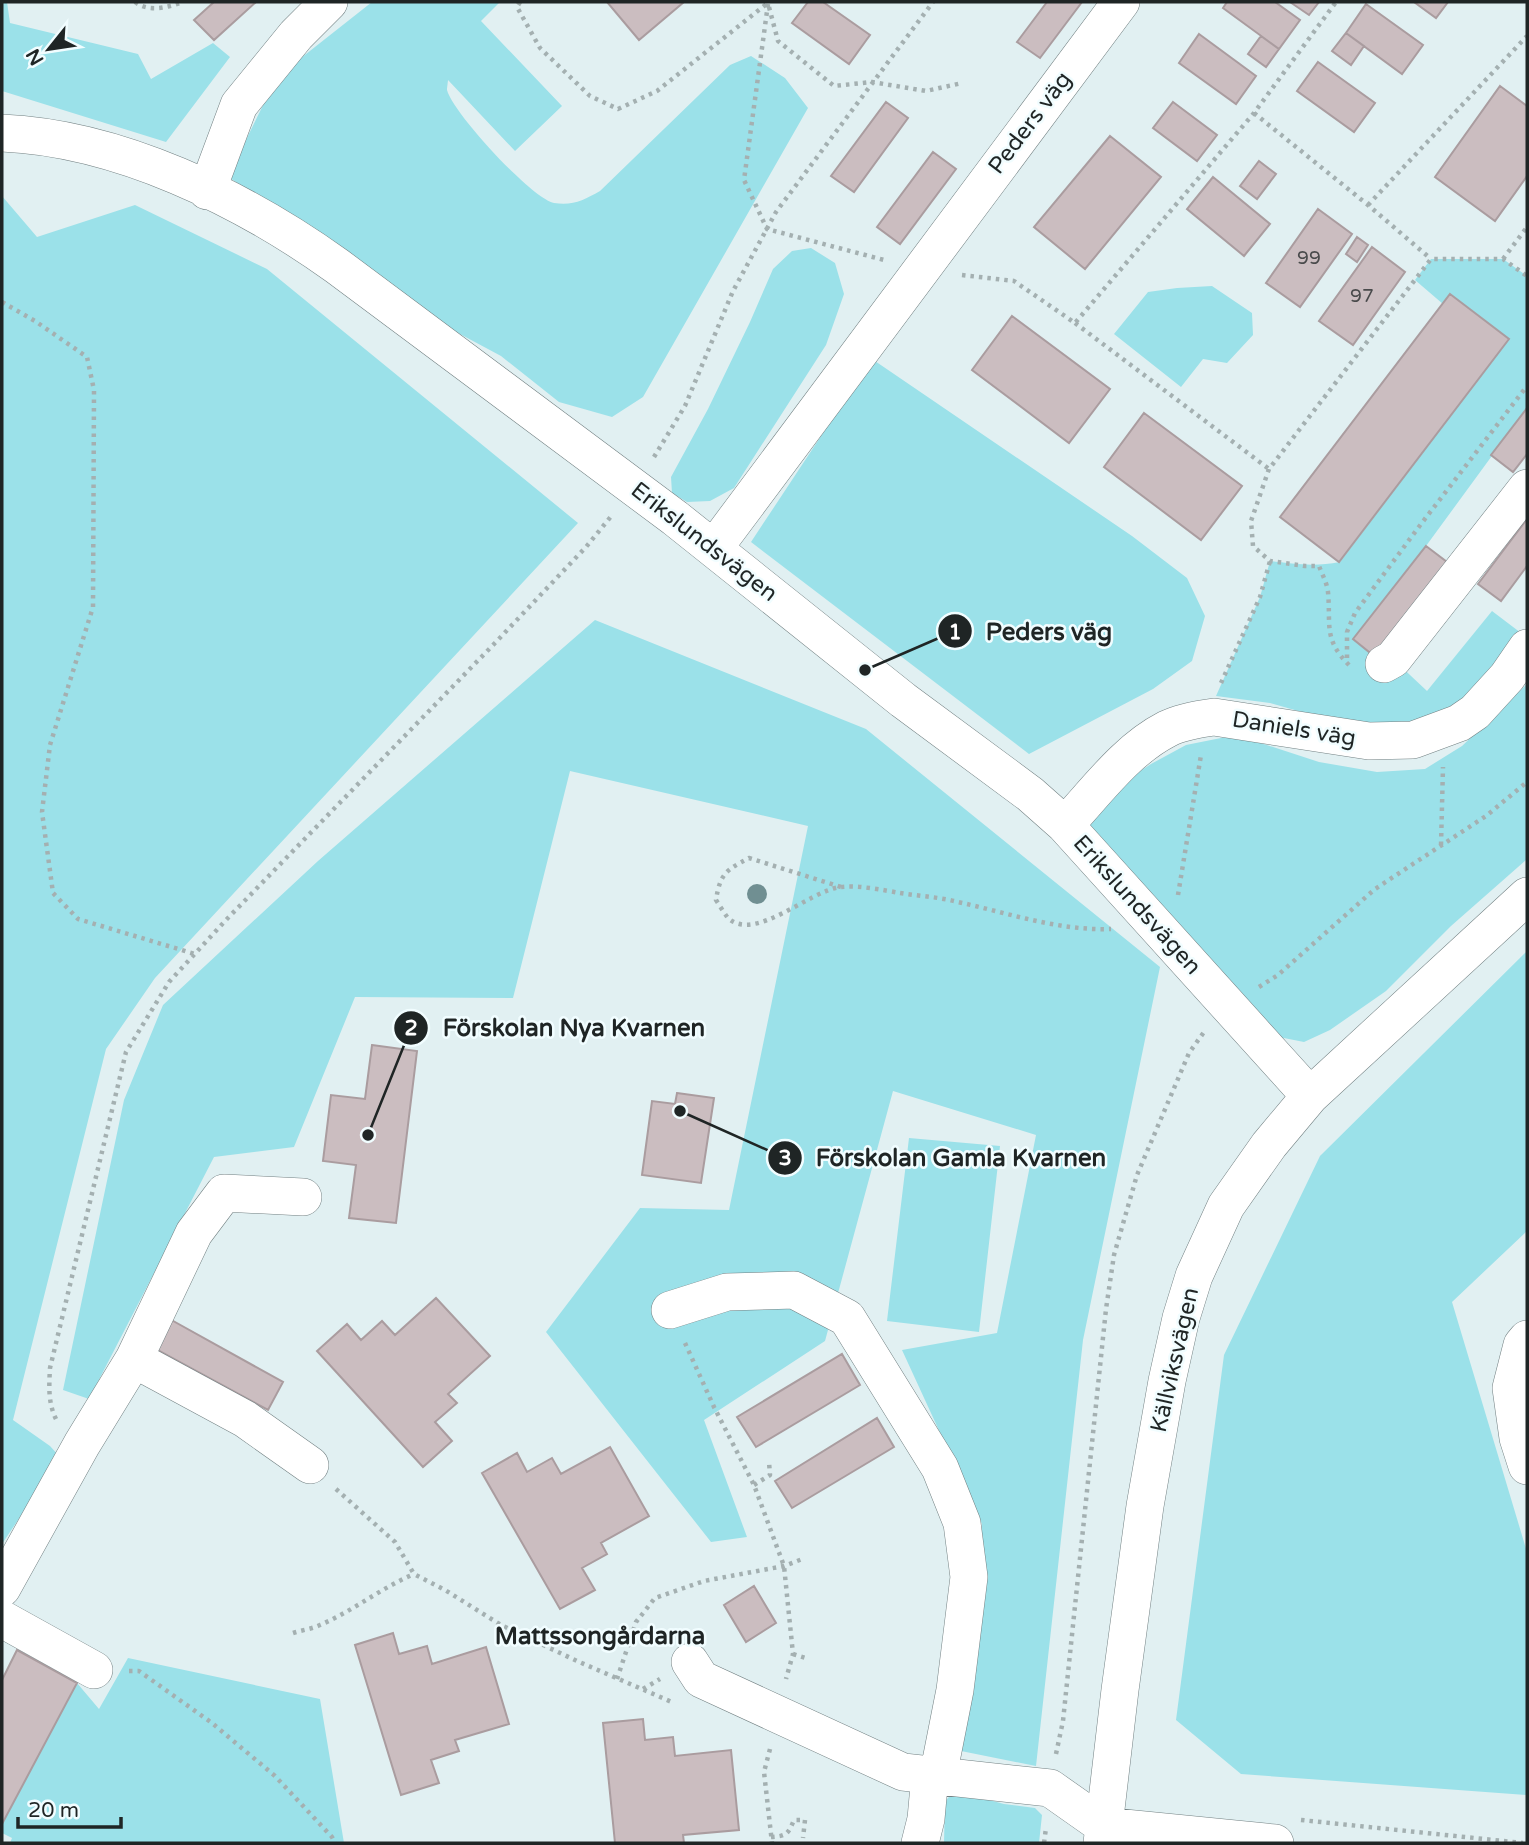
<svg xmlns="http://www.w3.org/2000/svg" width="1529" height="1845" font-family="'Varela Round',sans-serif">
	<style>
		.green { fill: #9be1e9 }
		.building { fill: #cbbdc0; stroke: #aa9c9f; stroke-width: 2 }
		.lines { fill: none; stroke-linecap: round; stroke-linejoin: round }
		.minor-casing { stroke: #738183; stroke-width: 38 }
		.path { stroke: #a4b0b1; stroke-width: 4.5; stroke-dasharray: 3.5 5; stroke-linecap: butt }
		.minor { stroke: #fff; stroke-width: 37 }
		.tree { fill: #708f92 }
		.labels { text-anchor: middle; dominant-baseline: central; stroke-width: 5; stroke-linejoin: round; paint-order: stroke }
		.number-label { font-size: 19px; fill: #4a4b4c }
		.street-label { font-size: 23px; fill: #1f2525; stroke: #f1fdff }
		.neighbourhood-label { font-size: 24px; font-weight: bold; fill: #1f2525; stroke: #f1fdff }
		.leader { fill: none; stroke: #1f2525; stroke-width: 2.5 }
		.callout-dot { fill: #1f2525; stroke: #f1fdff; stroke-width: 2.5 }
		.mark-label { font-size: 21px; text-anchor: middle; font-weight: bold; fill: #fff }
		.callout-label { font-size: 24px; text-anchor: middle; font-weight: bold; fill: #1f2525; stroke: #f1fdff; stroke-width: 5; stroke-linejoin: round; paint-order: stroke }
	</style>
	<rect width="100%" height="100%" fill="#e1f0f2"/>
	<!-- green -->
	<path class="green" d="M2 2H7L10 23 138 54 151 79 213 43 230 57 166 142 2 91Z
		M372 2H500L481 21 562 106 515 151 448 80C448 81 447 88 447 90 453 113 532 199 554 203 573 206 584 200 600 191L730 65 751 56 785 78 808 108 643 397 612 417 559 402 501 356 445 326 349 258 230 178 240 152 272 87 301 58Z
		M2 196 37 237 135 205 267 269 578 523 155 978 106 1049 13 1420 50 1446 60 1457 2 1544Z
		M811 248 835 263 844 294 826 345 734 488 710 501 687 502 672 493 671 477 708 409 750 322 773 269 792 251Z
		M1431 259H1503L1527 276V408L1426 546 1353 639 1393 659 1427 691 1492 611 1521 633 1484 681 1448 714 1390 727 1323 718 1270 703 1216 696 1260 597 1270 561C1296 564 1314 567 1340 562L1508 340 1443 304 1415 280Z
		M1212 286 1252 313 1253 335 1227 363 1203 359 1181 387 1114 334 1148 292 1177 288Z
		M872 359 1132 536 1187 578 1205 616 1192 661 1153 689 1029 754 751 542Z
		M595 620 866 729 1160 967 1083 1340 1036 1766 961 1751 982 1524 902 1350 997 1333 1036 1135 893 1091 825 1341 704 1420 747 1537 711 1542 546 1332 640 1208 729 1210 808 826 570 771 513 998 355 997 294 1147 214 1157 89 1399 63 1390 124 1100 163 1005 318 861Z
		M1527 684V859L1451 926 1386 991 1330 1030 1304 1042 1263 1034 1126 872 1085 819 1119 785 1151 764 1186 745 1236 735 1319 762 1377 772 1425 769 1462 746Z
		M1527 951V1231L1452 1302 1527 1552V1795L1241 1774 1176 1720 1224 1355 1320 1156Z
		M909 1138 1000 1146 979 1332 887 1321Z
		M128 1658 320 1699 344 1843H10L12 1838 2 1833V1824L77 1683 99 1709Z
		M959 1792 1004 1804 1035 1808 1042 1815 1039 1843H944L945 1801 953 1793Z"/>
	<!-- building -->
	<path class="building" d="M214 2H256L214 40 194 20Z
		M607 2H684L639 40Z
		M808 2H823L870 35 849 64 792 23Z
		M1047 2H1082L1040 58 1017 42Z
		M1227 2H1275L1300 20 1279 49 1223 8Z
		M1290 2H1319L1309 15Z
		M1414 2H1448L1436 18Z
		M1366 4 1423 45 1402 74 1346 33Z
		M1346 33 1364 46 1351 65 1332 51Z
		M1199 34 1256 76 1236 104 1179 63Z
		M1261 36 1279 49 1266 67 1248 54Z
		M1318 62 1375 103 1354 132 1297 91Z
		M1500 86 1527 106V176L1495 221 1435 177Z
		M886 102 908 118 854 192 831 176Z
		M1173 102 1217 135 1197 161 1153 128Z
		M1110 136 1161 177 1085 269 1034 227Z
		M933 152 956 169 900 244 877 227Z
		M1259 161 1276 174 1257 199 1240 186Z
		M1213 177 1270 224 1244 256 1187 209Z
		M1318 209 1352 234 1300 307 1266 283Z
		M1357 237 1368 245 1357 262 1346 254Z
		M1372 247 1405 272 1353 345 1319 321Z
		M1450 294 1509 339 1339 562 1280 517Z
		M1012 316 1110 389 1069 443 972 370Z
		M1527 408V454L1513 472 1491 455Z
		M1144 413 1242 486 1201 540 1104 467Z
		M1527 519V566L1501 601 1478 584Z
		M1426 546 1447 562 1374 656 1353 639Z
		M372 1045 417 1051 396 1223 349 1218 356 1165 323 1161 331 1095 365 1099Z
		M677 1093 714 1098 701 1183 642 1175 652 1101 675 1104Z
		M436 1298 490 1356 448 1394 457 1403 435 1422 452 1441 423 1467 317 1351 347 1324 361 1340 382 1321 395 1335Z
		M166 1317 283 1382 268 1410 150 1346Z
		M842 1354 860 1385 756 1447 737 1417Z
		M877 1418 894 1447 792 1508 775 1481Z
		M610 1447 649 1516 601 1543 607 1554 582 1568 595 1590 560 1609 482 1473 517 1453 527 1472 552 1458 561 1474Z
		M754 1586 776 1623 746 1642 724 1605Z
		M393 1633 399 1654 427 1646 432 1664 486 1647 509 1724 455 1740 459 1751 431 1760 439 1783 401 1795 355 1645Z
		M17 1650 77 1683 2 1824V1680Z
		M643 1719 645 1740 673 1737 675 1756 731 1750 739 1830 683 1835 684 1843H615L603 1723Z"/>
	<g class="lines">
		<defs>
			<path id="minor" d="M2 133C119 138 242 198 337 266L675 518 903 700 1030 794 1065 825 1310 1096
				M207 191 239 105 296 35 329 2
				M714 548 1121 2
				M1384 664 1393 659 1527 488
				M1065 825C1096 792 1126 750 1167 729 1181 722 1199 719 1214 717L1369 741 1413 740 1459 723 1475 712 1507 677 1527 648
				M670 1310 727 1292 794 1290 847 1318 940 1468 962 1523 969 1577 955 1690 938 1776
				M1527 1339 1522 1345 1511 1388 1518 1438 1527 1466
				M134 1359 245 1419 310 1465
				M2 1588 82 1444 134 1359 194 1233 224 1193 303 1197
				M2 1619 94 1670
				M690 1662 701 1679 903 1772 1050 1788 1104 1826 1275 1843
				M920 1843 926 1819 930 1775
				M1102 1843 1120 1690 1145 1506 1167 1381 1181 1318 1194 1276 1226 1206 1269 1145 1310 1096 1527 896"/>
		</defs>
		<!-- minor casing -->
		<use href="#minor" class="minor-casing"/>
		<!-- path -->
		<path class="path" d="M135 2C148 12 165 8 180 3
			M520 2 517 7 540 48 590 96 618 109 657 91 769 2
			M768 4 744 180 767 229 884 260
			M769 7 778 41 834 86 872 82 926 91 962 83
			M1254 113 1368 205 1431 259
			M1368 205 1527 36
			M1503 259 1527 227
			M962 275 1014 281 1075 323 1254 113 1336 2
			M2 302 35 321 87 357 94 390 93 607 50 745 42 812 53 893 78 919 195 954
			M1075 323 1269 469
			M654 457 685 406 733 291 776 212 933 2
			M1347 658V632L1355 613 1421 524 1527 386
			M1349 665C1323 639 1331 625 1328 592 1327 583 1322 574 1319 566H1305L1270 561 1253 546 1251 521 1269 469 1431 259H1503L1527 276
			M1221 683 1260 597 1270 561
			M1441 845 1443 767
			M841 887 749 858C726 870 720 874 716 900 720 906 724 913 728 918 755 943 810 890 841 887 858 885 883 890 900 893 919 896 939 897 958 902 1008 913 1059 931 1111 929
			M1178 895 1201 755
			M1259 987 1278 975 1375 889 1486 816 1527 782
			M685 1343 714 1407 754 1485 784 1566 793 1654 786 1679
			M56 1419C48 1403 49 1386 50 1368L126 1052 169 982 225 921 495 643 586 547 613 514
			M754 1485 770 1475 769 1462
			M336 1489 395 1542 414 1574 445 1590 501 1625 577 1661 674 1703
			M293 1633C302 1630 312 1629 320 1625 353 1611 381 1588 414 1574
			M793 1654 809 1659
			M129 1671H139L212 1723 275 1776 332 1837 335 1843
			M617 1679 636 1622 655 1598 704 1581 784 1566 805 1558
			M643 1689 660 1679
			M770 1749 764 1772 772 1843
			M1056 1754 1063 1721 1106 1309 1114 1255 1137 1175 1189 1053 1204 1032
			M1301 1820 1523 1843
			M771 1837C787 1836 788 1834 794 1820H805L803 1838
			M1044 1843 1046 1828"/>
		<!-- minor -->
		<use href="#minor" class="minor"/>
	</g>
	<!-- trees -->
	<circle class="tree" cx="757" cy="894" r="10"/>
	<g class="labels">
		<!-- number labels -->
		<g class="number-label">
			<text x="1309" y="258">99</text>
			<text x="1362" y="296">97</text>
		</g>
		<!-- street labels -->
		<g class="street-label">
			<text transform="translate(1030 123) rotate(-53)">Peders väg</text>
			<text transform="translate(704 542) rotate(38)">Erikslundsvägen</text>
			<text transform="translate(1294 729) rotate(9)">Daniels väg</text>
			<text transform="translate(1137 905) rotate(48)">Erikslundsvägen</text>
			<text transform="translate(1175 1360) rotate(-77)">Källviksvägen</text>
		</g>
		<!-- neighbourhood labels -->
		<g class="neighbourhood-label">
			<text x="600" y="1636">Mattssongårdarna</text>
		</g>
	</g>
	<!-- callouts -->
	<path class="leader" d="M865 670L955 631M368 1135L411 1028M680 1111L785 1158"/>
	<g class="callout-dot">
		<circle cx="865" cy="670" r="7"/>
		<circle cx="368" cy="1135" r="7"/>
		<circle cx="680" cy="1111" r="7"/>
		<circle cx="955" cy="631" r="18"/>
		<circle cx="411" cy="1028" r="18"/>
		<circle cx="785" cy="1158" r="18"/>
	</g>
	<g class="mark-label">
		<text x="955" y="639">1</text>
		<text x="411" y="1035">2</text>
		<text x="785" y="1165">3</text>
	</g>
	<g class="callout-label">
		<text x="1049" y="640">Peders väg</text>
		<text x="574" y="1036">Förskolan Nya Kvarnen</text>
		<text x="961" y="1166">Förskolan Gamla Kvarnen</text>
	</g>
	<!-- border -->
	<rect width="1529" height="1845" fill="none" stroke="#1f2525" stroke-width="7"/>
	<!-- north arrow -->
	<g transform="translate(49 49) rotate(240)" stroke="#f1fdff" stroke-width="5" paint-order="stroke">
	<path d="M0-5L12 26L0 18L-12 26Z" fill="#1f2525"/>
	<text y="-10" font-size="19" font-weight="bold" text-anchor="middle" fill="#1f2525">N</text>
	</g>
	<!-- scale -->
	<path d="M18 1817v10h103v-10" fill="none" stroke="#1f2525" stroke-width="3.5"/>
	<text x="28" y="1817" font-size="21" fill="#1f2525" stroke="#f1fdff" stroke-width="5" paint-order="stroke">20 m</text>
</svg>
